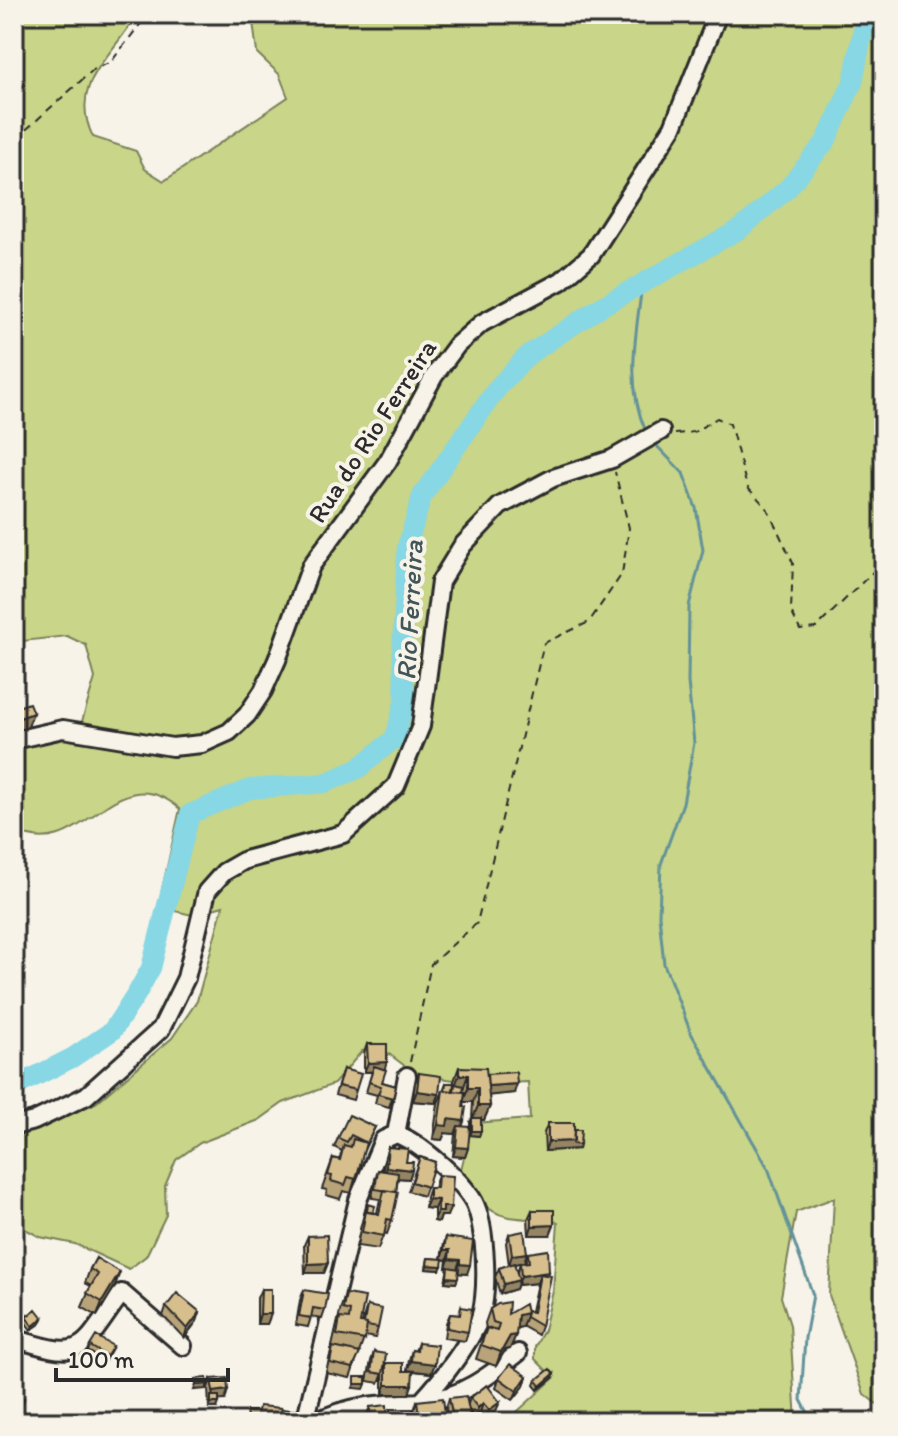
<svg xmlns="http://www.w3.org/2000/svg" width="898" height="1436" font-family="Itim,sans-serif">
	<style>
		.green { fill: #c9d588; stroke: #7a805a; stroke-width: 2 }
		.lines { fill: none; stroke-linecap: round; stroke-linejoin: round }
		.stream { stroke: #63929a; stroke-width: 3 }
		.river { stroke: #88d7e4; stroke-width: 20 }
		.minor-casing { stroke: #2b2b2b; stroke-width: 22 }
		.path { stroke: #2b2b2b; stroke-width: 2; stroke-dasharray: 8 6; stroke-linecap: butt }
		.minor { stroke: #f7f3e8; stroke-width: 16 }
		.wall { fill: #b9a379; stroke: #2b2b2b; stroke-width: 2 }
		.shaded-wall { fill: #968563; stroke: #2b2b2b; stroke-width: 2 }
		.building { fill: #d7be8d; stroke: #2b2b2b; stroke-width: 2 }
		.labels { text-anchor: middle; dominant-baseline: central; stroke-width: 8; stroke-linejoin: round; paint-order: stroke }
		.street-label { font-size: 26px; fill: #2b2b2b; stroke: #f7f3e8 }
		.water-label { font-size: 28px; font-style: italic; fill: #425659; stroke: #f7f3e8 }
	</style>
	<rect width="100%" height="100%" fill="#f7f3e8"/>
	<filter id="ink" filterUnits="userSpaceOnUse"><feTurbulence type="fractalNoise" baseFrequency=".0125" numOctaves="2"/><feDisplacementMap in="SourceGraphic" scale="16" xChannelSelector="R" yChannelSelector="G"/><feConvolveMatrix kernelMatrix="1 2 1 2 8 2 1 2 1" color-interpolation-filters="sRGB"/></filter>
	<g filter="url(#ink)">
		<!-- green -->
		<path class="green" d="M14 14H137C113 57 67 83 93 137L136 151 145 169 164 181 288 97 279 74 257 53 252 14H884V1410L864 1394 829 1295 834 1198 796 1212 781 1297 790 1325 796 1422H506L554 1378 535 1359V1347L544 1330 553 1291 558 1222C498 1214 497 1227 460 1173L473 1123 530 1119 528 1082 484 1084 417 1075 381 1048 362 1051 334 1084 283 1103 259 1120 200 1143 176 1160 165 1186 166 1215 146 1256 129 1269 75 1244 40 1237 14 1223V1136L96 1103 172 1038 197 1001 223 906 192 915 158 907 180 809C112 751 84 868 14 830V747L80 728 95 678 86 645 67 636 14 642Z"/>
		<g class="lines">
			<!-- stream -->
			<path class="stream" d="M642 285C636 335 625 384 646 432
				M654 443 683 473 696 508 703 550 689 606 688 682 694 743 683 803 661 864 659 915 664 964 691 1033 768 1168 813 1295 805 1338 801 1400 813 1422"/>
			<!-- river -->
			<path class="river" d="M14 1087 72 1058 112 1031 136 995 151 968 190 814 250 789 325 783 358 769 395 738 405 699 402 651 407 547 422 496 498 387 528 355 602 306 740 229 788 188 826 141 853 82 866 14"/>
			<defs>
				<path id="minor" d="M14 740 63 729 172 747 202 744 229 732 247 715 263 691 277 660 311 566 388 461 434 376 457 345 482 323 561 281 591 255 673 127 718 14
					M14 1126 34 1121 86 1096 161 1029 186 978 207 891 224 872 245 860 343 834 396 786 421 726 440 582 462 546 500 506 553 478 612 459 661 431
					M396 1134 407 1076
					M14 1338C88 1362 79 1350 122 1293L183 1346
					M421 1402C459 1399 489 1376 518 1353
					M305 1422 358 1200 383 1140 396 1134
					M316 1422C350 1404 383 1404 421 1402 442 1379 464 1351 478 1323 490 1299 486 1225 474 1202 462 1180 419 1142 396 1134"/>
			</defs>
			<!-- minor casing -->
			<use href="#minor" class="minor-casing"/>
			<!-- path -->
			<path class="path" d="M14 136 20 135 93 70 111 62 148 14
				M675 434 694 432 717 418 730 424 747 487 767 508 793 563 791 611 800 630 816 628 884 561
				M410 1062 431 964 477 923 544 643 589 622 622 574 629 528 615 472"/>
			<!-- minor -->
			<use href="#minor" class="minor"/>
		</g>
		<!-- wall -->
		<path class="wall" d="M367 1044 384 1070 382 1082 396 1086 389 1107 375 1103 377 1095 366 1092 372 1072H364V1053Z
			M459 1067 487 1074 514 1093 489 1095 490 1106 484 1120H481L479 1136 470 1135V1122L472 1118 473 1102H463L464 1121 462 1127 468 1148 465 1157 453 1156 455 1134 445 1133 442 1140 433 1139 438 1103 446 1083 453 1090 454 1081Z
			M343 1069 356 1090 353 1100 335 1095Z
			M419 1073 439 1094 436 1103 413 1101 415 1083Z
			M548 1123 574 1130 579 1149 545 1151 544 1133Z
			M375 1127 363 1152 351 1193 343 1191 340 1199 326 1195 327 1190 322 1189 328 1172 333 1158 339 1160 342 1151 334 1147 338 1138Z
			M388 1147 406 1162 412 1170 409 1179 398 1178 392 1220 387 1234 384 1233 378 1249 357 1246 361 1225 368 1204 373 1213H377L380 1199 372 1198 375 1179 378 1170H383L385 1156Z
			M420 1157 435 1162 423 1196 408 1191Z
			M438 1175 447 1216H441L439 1222 434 1221V1209L425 1208 426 1197 429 1188H434Z
			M532 1210 550 1235H529L528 1219Z
			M509 1234 524 1262 514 1264 517 1272 520 1263H525L528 1253 549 1272 541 1326 538 1335 522 1326 523 1324 522 1327 517 1328 510 1349 505 1350 496 1366 476 1359 486 1329 485 1323 490 1309 508 1314 531 1311 537 1283 518 1285V1284L516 1289 500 1294 495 1277 499 1268 509 1265 506 1243Z
			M308 1236 328 1263 324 1273H305L304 1245Z
			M446 1237 467 1274 458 1273 456 1283 445 1282 448 1268H446L447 1260 442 1259 440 1270 426 1269 428 1258 441 1259 443 1247Z
			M96 1258 115 1286 97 1316 82 1307 91 1286 85 1283 90 1269Z
			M261 1289 271 1314 267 1324H257V1298Z
			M304 1290 325 1310 322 1319 311 1317 308 1327 296 1325 300 1300Z
			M346 1294 360 1323H362L367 1306 378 1328 375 1338 365 1336 350 1378 326 1373 341 1307Z
			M14 1300 27 1315 43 1318 41 1323 31 1330 25 1322 24 1324 14 1331Z
			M166 1307 200 1312 197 1321 184 1338 163 1316Z
			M461 1307 468 1332 465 1341 444 1338 446 1323 450 1314 459 1315Z
			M418 1343 431 1373 413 1371 409 1394H383V1374L379 1383 367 1381 371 1361 374 1352 383 1371 386 1363 403 1371H412L407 1370 409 1360 412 1350 415 1351Z
			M90 1346H113L105 1361 88 1351Z
			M527 1376 524 1386 513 1400 496 1388 499 1378Z
			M553 1378 538 1390 534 1385 536 1380Z
			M211 1379 225 1400H219L217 1408H209L208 1388Z
			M487 1385 496 1411 485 1420 480 1413 474 1417 469 1410 470 1415 467 1422H448L446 1408 449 1398 468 1404 470 1398Z
			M14 1395 24 1398 17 1422H14Z
			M417 1401 446 1422H413V1417V1422H367L366 1416 370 1407 388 1416 390 1409 413 1414Z"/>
		<!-- shaded-wall -->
		<path class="shaded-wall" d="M33 713 28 727 14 732V720Z
			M387 1062 384 1071 364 1072 368 1063Z
			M459 1075H468L463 1089 455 1084 454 1089Z
			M517 1084 514 1093 485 1096 488 1086Z
			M468 1088H478L473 1102H463Z
			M417 1091 439 1094 436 1103 413 1101Z
			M478 1106H490L484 1120H472Z
			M448 1119 464 1121 459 1135 458 1126 455 1134 445 1133 442 1140 433 1139 438 1125Z
			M472 1131H481L479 1136 470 1135Z
			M574 1141 580 1145 579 1149 545 1151 548 1142Z
			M456 1147 468 1148 465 1157 453 1156Z
			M386 1167 412 1170 409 1179 383 1177Z
			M429 1199 438 1200 434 1209 425 1208Z
			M443 1207H451L447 1216H441L439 1222 434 1221 437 1212Z
			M554 1225 550 1235H529L532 1226Z
			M444 1250H450L447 1260 441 1259Z
			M527 1253 524 1262 509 1265 512 1255Z
			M449 1259 460 1260 457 1269 446 1268Z
			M328 1263 324 1273H305L308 1264Z
			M460 1264 470 1265 467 1274 456 1273Z
			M427 1265 442 1266 440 1270 426 1269Z
			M120 1272 115 1286 97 1316 102 1302Z
			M549 1272 545 1282 540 1274 537 1283 518 1285 521 1276Z
			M447 1277 458 1278 456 1283 445 1282Z
			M519 1280 516 1289 500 1294 504 1284Z
			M200 1312 197 1321 184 1338 187 1329Z
			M527 1313 522 1327 513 1329 518 1315Z
			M260 1314H271L267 1324H257Z
			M27 1315 24 1324 14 1331 15 1324Z
			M43 1318 41 1323 31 1330 33 1326Z
			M516 1335 510 1349 505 1350 496 1366 501 1352 510 1336Z
			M411 1361 435 1364 431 1373 407 1370Z
			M554 1374 553 1378 538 1390 540 1386Z
			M527 1376 524 1386 513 1400 517 1391Z
			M208 1384 206 1389 194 1390 196 1385Z
			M355 1384H366L364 1389 353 1388Z
			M386 1385H412L409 1394H383Z
			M228 1390 225 1400 211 1401 213 1392Z
			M500 1402 496 1411 485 1420 489 1410Z
			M211 1403H219L217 1408H209Z
			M483 1403 480 1413 474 1417 478 1408Z
			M470 1415 467 1422H451L453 1418Z"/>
		<!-- building -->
		<path class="building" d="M16 700 18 707 29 703 33 713 14 720V701Z
			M367 1044H387V1062L368 1063Z
			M374 1066 386 1070 382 1082 396 1086 393 1098 378 1094 381 1086 369 1082Z
			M459 1067 486 1068 490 1106H478V1088H468V1075H459Z
			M343 1069 361 1074 356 1090 338 1086Z
			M516 1072 517 1084 488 1086 487 1074Z
			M419 1073 441 1076 439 1094 417 1091Z
			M446 1083H454L453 1091 445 1090Z
			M455 1084 464 1086 463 1092 454 1091Z
			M443 1090 465 1092 463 1107H466L464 1121 448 1119 447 1126 438 1125Z
			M349 1115 375 1127 367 1143 351 1135 347 1142 338 1138Z
			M472 1118H481V1131H472Z
			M548 1123H574V1141L548 1142Z
			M458 1126 470 1127 468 1148 456 1147Z
			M574 1130H581L580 1145 573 1144Z
			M353 1139 366 1143 356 1179 348 1177 345 1185 331 1181 332 1176 328 1175 333 1158 340 1160 344 1145 351 1147Z
			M388 1147 408 1149 406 1162H413L412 1170 386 1167Z
			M420 1157 435 1162 427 1187 412 1182Z
			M378 1170 398 1173 396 1192 375 1189Z
			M438 1175 453 1176 451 1207H443V1212H437L438 1200 429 1199V1188H437Z
			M384 1190 398 1192 392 1220 387 1219 384 1236 362 1232 366 1211 379 1214Z
			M368 1204 375 1206 373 1213 367 1212Z
			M532 1210H554V1225L532 1226Z
			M524 1231 527 1253 512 1255 509 1234Z
			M327 1235 328 1263 308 1264V1236Z
			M446 1237 473 1241 470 1265 460 1264V1260L449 1259 450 1250H444Z
			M548 1250 549 1272 521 1276 520 1263 529 1262 528 1253Z
			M96 1258 120 1272 102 1302 87 1293 98 1274 90 1269Z
			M428 1258 443 1259 442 1266 427 1265Z
			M514 1263 519 1280 504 1284 499 1268Z
			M448 1267 459 1269 458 1278 447 1277Z
			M540 1274 551 1276 541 1326 526 1317 527 1311 533 1312Z
			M261 1289H271V1314H260Z
			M304 1290 328 1294 325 1310 313 1308 311 1318 299 1316Z
			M177 1293 200 1312 187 1329 166 1307Z
			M346 1294 365 1297 360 1323 367 1324 365 1340 337 1335 340 1318 349 1319 350 1311 343 1309Z
			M16 1299 27 1315 15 1324 14 1300Z
			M509 1302 508 1314 525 1304 527 1313 518 1315 516 1335 510 1336 501 1352 481 1345 487 1328 497 1331 499 1324 493 1322 490 1309 498 1304Z
			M367 1306 382 1309 378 1328 367 1326V1324L364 1323Z
			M461 1307 472 1309 468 1332 447 1328 450 1314 460 1315Z
			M36 1309 43 1318 33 1326 26 1317Z
			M96 1336 113 1346 107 1356 90 1346Z
			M418 1343 437 1345 435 1364 411 1361 412 1350 417 1351Z
			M333 1347 360 1353 353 1368 330 1363Z
			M374 1352 386 1354 383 1374 371 1372Z
			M386 1363H403V1371H413L412 1385H386Z
			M510 1364 527 1376 517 1391 499 1378Z
			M550 1369 554 1374 540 1386 536 1380Z
			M355 1377H366V1384H355Z
			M207 1378 208 1384 196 1385 195 1379Z
			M227 1378 228 1390 213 1392 211 1379Z
			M487 1385 500 1402 489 1410 483 1403 478 1408 470 1398Z
			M14 1395 24 1398 19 1417 14 1415Z
			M211 1396H219V1403H211Z
			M466 1396 470 1415 453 1418 449 1398Z
			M443 1398 446 1422H420L417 1401Z
			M387 1405 388 1422H371L370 1407Z
			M259 1406 281 1408 279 1422H246L247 1411H258Z
			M281 1409 299 1411 297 1422H280Z
			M390 1409H413V1422H390Z"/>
	</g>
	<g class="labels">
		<!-- street labels -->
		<g class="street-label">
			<text transform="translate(372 431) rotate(-57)">Rua do Rio Ferreira</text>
		</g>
		<!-- water labels -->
		<g class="water-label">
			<text transform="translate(409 610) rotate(-87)">Rio Ferreira</text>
		</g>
	</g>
	<!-- margin -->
	<rect width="898" height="1436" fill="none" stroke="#f7f3e8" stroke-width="48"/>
	<rect x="24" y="24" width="850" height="1388" fill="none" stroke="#2b2b2b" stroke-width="3" filter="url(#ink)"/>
	<!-- scale -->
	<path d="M56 1368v12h172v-12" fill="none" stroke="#2b2b2b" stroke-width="4"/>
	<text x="68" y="1368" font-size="24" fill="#2b2b2b" stroke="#f7f3e8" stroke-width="6" paint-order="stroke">100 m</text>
</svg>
